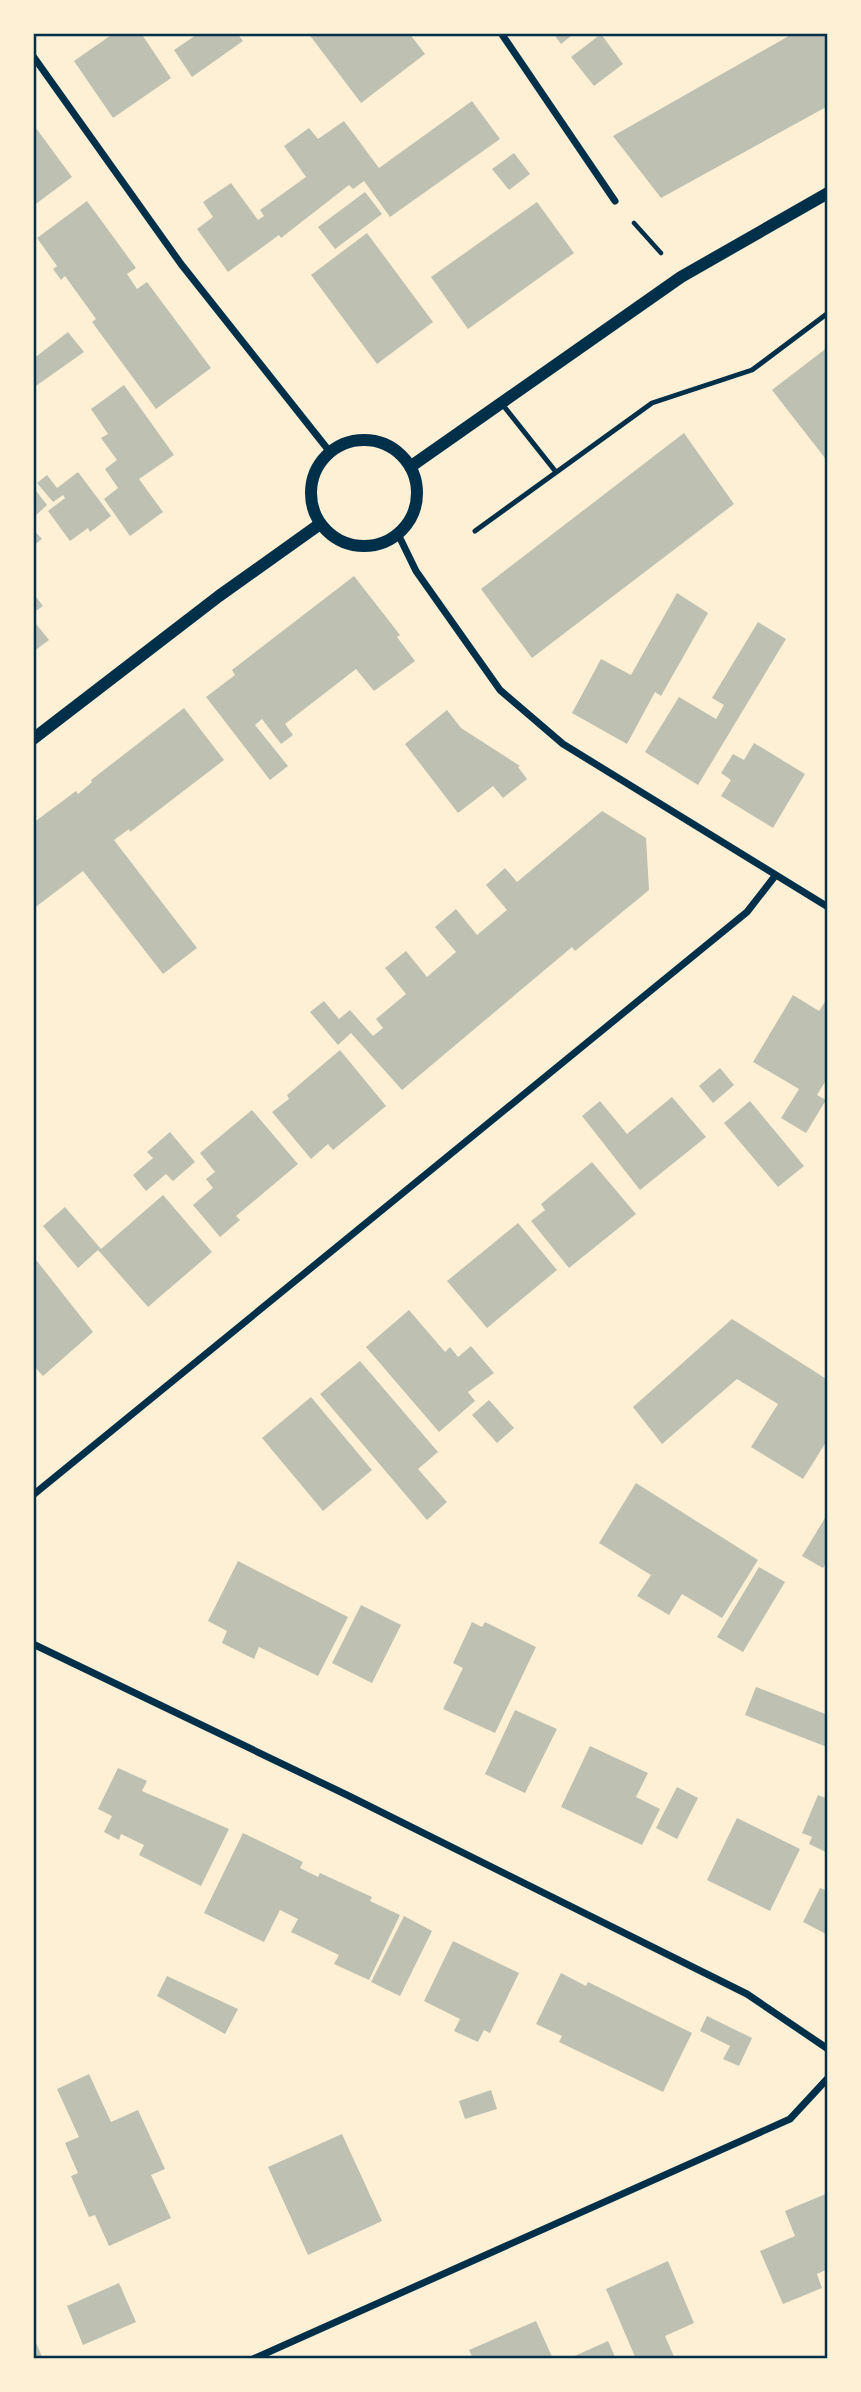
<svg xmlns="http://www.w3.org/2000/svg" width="861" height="2392" font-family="'Golos Text',sans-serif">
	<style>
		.building { fill: #bec0b2 }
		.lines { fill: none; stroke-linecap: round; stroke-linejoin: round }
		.path { stroke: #003049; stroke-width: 4.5 }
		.service { stroke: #003049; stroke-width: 5 }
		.minor { stroke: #003049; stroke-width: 7 }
		.tertiary { stroke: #003049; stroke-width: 12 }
		.neatline { fill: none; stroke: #003049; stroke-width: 2.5 }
	</style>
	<rect width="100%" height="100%" fill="#fdf0d5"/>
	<!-- building -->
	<path class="building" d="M114 33H141L171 78 113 118 74 61Z
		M199 33H237L243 41 192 77 174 50Z
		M308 33H409L425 54 361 103Z
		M553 33H575L561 44Z
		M794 33H828V106L661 198 613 136Z
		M601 34 623 64 594 86 571 57Z
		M472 101 500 139 390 217 364 181 353 189 349 185 281 238 279 235 228 272 197 229 213 217 203 202 231 183 258 220 264 216 260 210 306 177 284 146 309 128 318 139 344 121 379 168Z
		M33 124 72 177 33 206Z
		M514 153 530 174 509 190 492 169Z
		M365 192 382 214 335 249 318 227Z
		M87 201 136 268 127 274 137 289 147 282 211 368 156 409 92 322 96 319 65 276 61 280 53 269 57 266 37 238Z
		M537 202 574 253 468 329 431 277Z
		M367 233 433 322 377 364 311 275Z
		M68 332 84 352 33 388V359Z
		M828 347V462L772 390Z
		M124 385 174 455 139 479 163 512 130 536 104 499 118 488 105 469 117 460 101 438 108 434 91 409Z
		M684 433 734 504 532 658 481 589Z
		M78 472 111 516 90 532 88 528 70 541 48 511 65 498 63 495 53 502 37 483 47 475 57 488Z
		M33 487 47 505 33 518Z
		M33 529 42 539 33 546Z
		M354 576 400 635 397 637 415 661 374 691 356 669 285 724 293 735 281 744 262 719 255 725 288 766 270 780 206 697 235 675 232 670Z
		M33 593 43 606 33 613Z
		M677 593 708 613 661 696 655 692 627 744 572 713 601 659 631 675Z
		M33 620 49 640 33 652Z
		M758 622 786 639 698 785 645 752 679 697 716 719 724 705 712 698Z
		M184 708 224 760 130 832 129 829 114 840 197 948 163 974 83 871 33 909V823L76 791 78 794 92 782 91 780Z
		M447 710 461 728 520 766 518 767 527 779 503 798 493 786 458 813 405 744Z
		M754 743 805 774 773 828 721 796 731 780 721 773 733 754 744 760Z
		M602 811 646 838 649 890 575 951 572 947 402 1090 351 1033 338 1045 310 1012 324 1001 339 1019 350 1010 373 1036 383 1028 376 1019 406 994 385 968 406 951 427 977 456 952 435 927 456 909 477 935 507 910 486 885 505 868 517 882Z
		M793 995 819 1011 828 997V1077L817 1095 826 1100 806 1133 781 1118 799 1089 753 1062Z
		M340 1050 386 1106 333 1150 328 1144 311 1159 272 1112 289 1099 287 1095Z
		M720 1068 734 1085 713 1103 699 1086Z
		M672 1097 706 1137 640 1190 582 1116 600 1101 627 1134Z
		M750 1101 804 1166 778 1187 724 1123Z
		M252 1110 298 1164 236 1216 240 1220 220 1237 193 1205 213 1188 206 1179 215 1172 200 1153Z
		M170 1132 195 1162 173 1181 166 1174 146 1191 133 1175 153 1158 147 1152Z
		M592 1162 636 1214 569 1268 531 1221 545 1210 541 1204Z
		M163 1195 212 1252 148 1307 98 1250 78 1268 43 1226 65 1207 101 1249Z
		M518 1223 557 1270 487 1328 447 1281Z
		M33 1256 93 1332 43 1376 33 1365Z
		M409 1310 445 1352 450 1347 458 1357 471 1346 494 1373 468 1392 475 1401 439 1432 366 1347Z
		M732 1319 828 1380V1439L803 1479 751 1447 778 1404 737 1379 662 1444 633 1407Z
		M360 1361 438 1452 418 1469 447 1502 427 1520 320 1394Z
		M311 1397 372 1470 323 1511 262 1438Z
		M489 1400 514 1428 497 1443 472 1415Z
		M636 1483 758 1560 722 1618 682 1594 669 1615 637 1596 651 1575 599 1543Z
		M828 1513V1560L823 1568 802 1556Z
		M238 1561 348 1617 318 1676 259 1647 254 1659 222 1643 227 1631 208 1621Z
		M759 1567 785 1582 743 1652 717 1637Z
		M361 1605 401 1625 372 1683 332 1663Z
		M472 1622 482 1627 485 1622 536 1647 495 1733 443 1709 463 1668 453 1663Z
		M756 1687 828 1715 827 1747 745 1715Z
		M515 1710 557 1729 525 1793 485 1774Z
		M590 1746 648 1773 636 1797 660 1809 642 1845 561 1807Z
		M118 1768 147 1781 142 1791 229 1829 201 1886 139 1855 144 1845 121 1834 119 1840 104 1832 112 1816 98 1809Z
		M677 1787 698 1798 677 1839 656 1828Z
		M818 1795 828 1799V1853L809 1844 812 1837 802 1833Z
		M737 1818 800 1849 770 1911 707 1880Z
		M243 1833 303 1862 300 1868 318 1877 320 1873 372 1897 370 1901 400 1915 369 1980 334 1964 339 1955 291 1932 298 1919 280 1910 264 1942 204 1913Z
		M820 1888 828 1891V1935L803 1922Z
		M404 1916 432 1931 400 1996 371 1982Z
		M453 1941 519 1973 490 2033 484 2030 478 2042 454 2031 460 2019 424 2001Z
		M561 1973 586 1986 588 1982 692 2033 663 2092 559 2042 562 2036 536 2024Z
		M167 1976 238 2009 225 2034 157 1996Z
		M707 2016 752 2038 739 2066 723 2059 730 2046 700 2031Z
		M89 2074 111 2122 138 2110 165 2169 151 2175 171 2218 109 2246 95 2215 89 2217 71 2176 78 2173 65 2143 79 2137 57 2089Z
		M491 2090 497 2109 465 2119 459 2101Z
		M342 2134 382 2221 308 2255 268 2167Z
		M828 2193V2269L817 2274 822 2288 783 2304 760 2251 795 2236 785 2211Z
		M668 2261 694 2323 665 2336 675 2359H636L606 2289Z
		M119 2283 136 2322 83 2345 67 2306Z
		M536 2321 553 2359H473L469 2350Z
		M33 2336 43 2359H33Z
		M608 2341 616 2359H568Z"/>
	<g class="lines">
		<!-- path -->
		<path class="path" d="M634 223 661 253"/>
		<!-- service -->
		<path class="service" d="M502 404 556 472
			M475 531 652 403 752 370 828 313"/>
		<!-- minor -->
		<path class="minor" d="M501 33 615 201
			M33 56 181 264 330 452
			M398 534 416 571 500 690 563 744 828 907
			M33 1495 747 912 775 876
			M33 1644 347 1795 747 1994 828 2049
			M253 2359 790 2119 828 2078"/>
		<!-- tertiary -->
		<path class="tertiary" d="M311 493a53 53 0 1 1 106 0a53 53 0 1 1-106 0Z
			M410 467 681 277 828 193
			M33 739 219 596 320 524"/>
	</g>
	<!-- border -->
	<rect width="861" height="2392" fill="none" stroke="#fdf0d5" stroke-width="70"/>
	<rect x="35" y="35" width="791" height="2322" class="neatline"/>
</svg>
